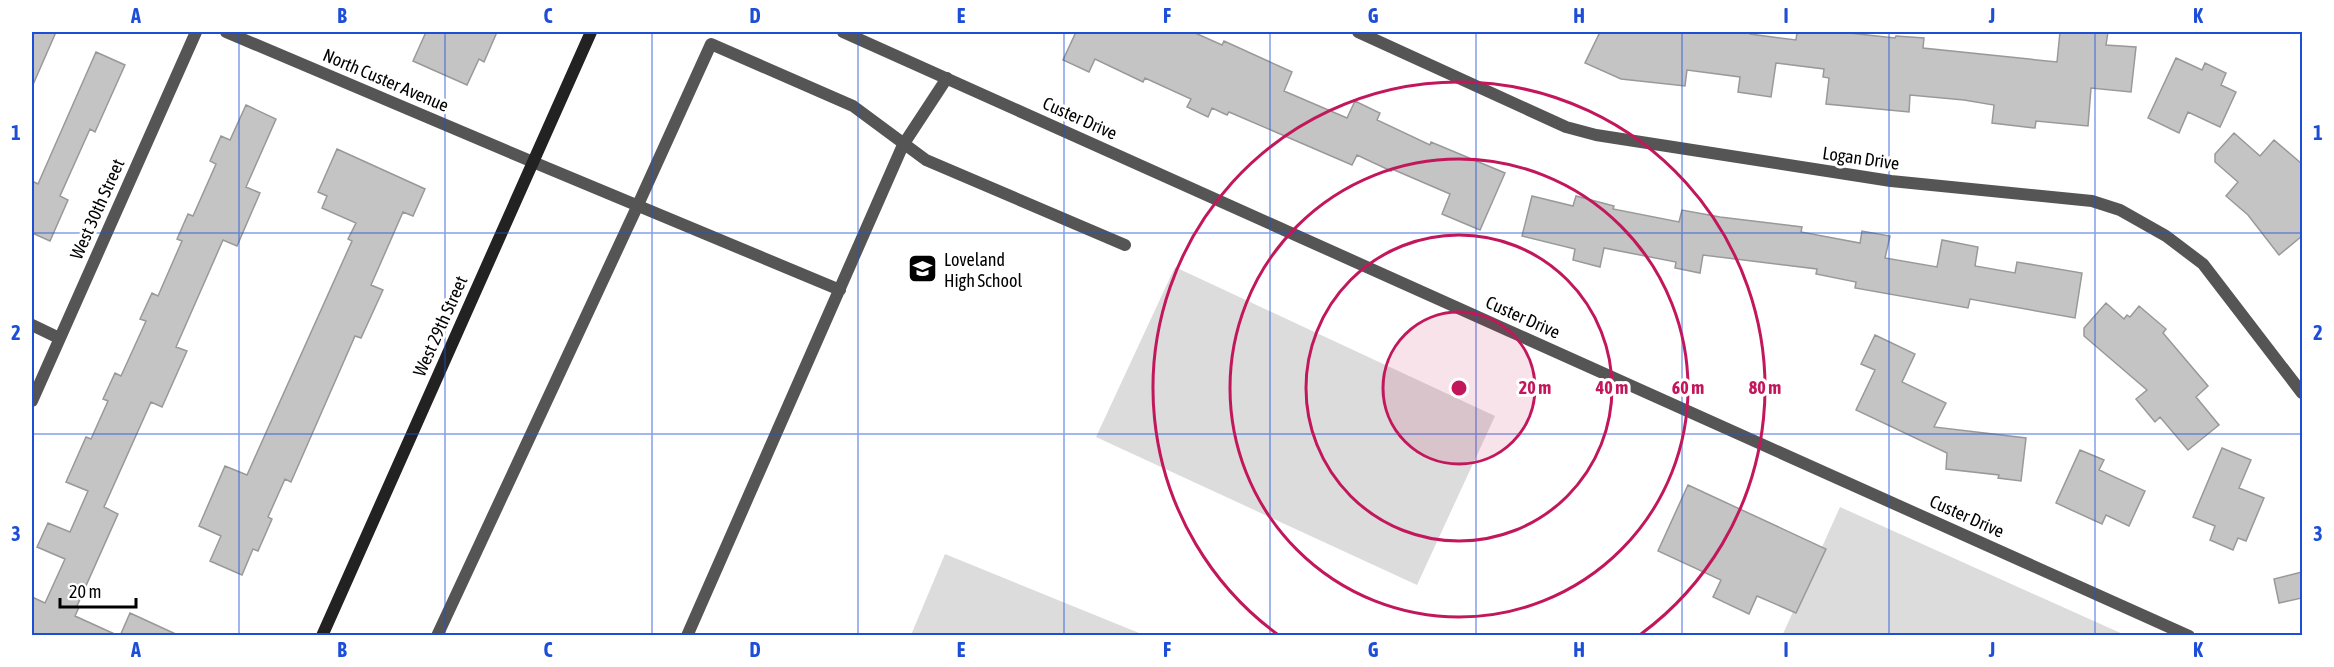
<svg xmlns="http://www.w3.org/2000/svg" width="2334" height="667" font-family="'Asap Condensed',sans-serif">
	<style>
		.green { fill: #dcdcdc }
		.building { fill: #c4c4c4; stroke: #999; stroke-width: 1.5 }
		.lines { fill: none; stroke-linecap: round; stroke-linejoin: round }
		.lane { stroke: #555; stroke-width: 12 }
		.street { stroke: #555; stroke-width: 12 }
		.secondary { stroke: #222; stroke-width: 12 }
		.grid { fill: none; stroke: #1d4ed8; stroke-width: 1.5; stroke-opacity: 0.55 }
		.ring { fill: none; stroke: #c2185b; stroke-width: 3 }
		.labels { text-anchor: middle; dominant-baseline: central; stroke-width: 6; stroke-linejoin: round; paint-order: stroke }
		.street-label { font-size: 18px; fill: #000; stroke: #fff }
		.poi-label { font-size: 18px; fill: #000; stroke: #fff; text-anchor: start }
		.centre { fill: #c2185b; stroke: #fff; stroke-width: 3 }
		.ring-label { font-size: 18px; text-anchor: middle; font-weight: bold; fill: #c2185b; stroke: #fff; stroke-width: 6; stroke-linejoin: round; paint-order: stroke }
		.neatline { fill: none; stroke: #1d4ed8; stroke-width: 2 }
		.grid-label { font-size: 20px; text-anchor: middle; font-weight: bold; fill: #1d4ed8 }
	</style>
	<rect width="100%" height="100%" fill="#fff"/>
	<!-- green -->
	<path class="green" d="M1175 267 1495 416 1417 585 1096 437Z
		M1840 507 2125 635 1782 636Z
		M945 554 1144 635H911Z"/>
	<!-- building -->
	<path class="building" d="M32 32H56L32 87Z
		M426 32H497L484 62 479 59 467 85 413 61Z
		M1076 32H1193L1222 45 1224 41 1292 72 1284 91 1347 118 1355 101 1380 113 1377 120 1430 145 1431 142 1505 173 1480 230 1442 214 1450 194 1392 169 1391 171 1357 155 1352 165 1229 112 1227 115 1212 108 1208 117 1187 107 1191 99 1145 78 1143 82 1095 59 1089 72 1063 60Z
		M1600 32H1750V34L1796 40 1797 32H1840L1895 38 1896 36 1924 38 1923 48 2057 62 2060 32H2108L2106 45 2136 47 2131 92 2091 88 2088 126 2036 121 2035 128 1992 123 1994 105 1964 100 1910 95 1909 112 1826 104 1829 78 1823 77 1824 69 1776 63 1771 97 1738 92 1740 77 1687 70 1685 86 1621 79 1585 63Z
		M96 52 125 65 95 132 90 129 60 196 68 200 50 241 32 233V181L38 184Z
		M2176 58 2202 70 2205 63 2226 73 2221 85 2236 92 2220 127 2188 112 2179 133 2148 118Z
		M246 105 276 119 246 187 260 193 237 246 223 240 176 347 187 351 162 407 151 402 104 507 118 514 77 606 79 607 75 616 119 636H32V597L45 603 65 559 37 547 48 523 70 532 88 491 66 482 86 437 91 439 108 401 103 399 115 373 121 376 146 321 140 319 152 293 158 296 182 241 177 239 188 214 193 216 216 164 210 161 221 136 230 140Z
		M2234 133 2260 156 2274 140 2302 164V236L2279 255 2248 215 2226 196 2238 182 2215 162V154Z
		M337 149 425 189 413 216 403 212 371 285 383 290 361 338 355 336 291 482 285 479 268 517 272 519 258 551 253 549 242 575 210 561 221 536 199 526 225 466 247 475 352 241 348 239 356 223 322 208 327 196 318 192Z
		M1532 196 1573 206 1576 196 1614 206 1613 209 1679 222 1682 210 1720 217 1802 227 1801 232 1860 243 1862 231 1890 236 1885 258 1937 267 1942 240 1978 247 1975 266 2015 273 2017 262 2082 273 2075 318 1970 299 1968 308 1855 288 1856 282 1816 274 1817 269 1703 255 1700 273 1675 268 1676 262 1604 248 1600 267 1573 260 1575 249 1522 236Z
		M2106 303 2124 319 2127 315 2130 317 2139 306 2166 329 2163 333 2208 386 2196 397 2219 425 2188 450 2160 417 2155 422 2136 399 2147 390 2084 336V328Z
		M1875 335 1915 354 1902 382 1946 403 1934 427 2026 438 2021 481 1998 478 1999 475 1946 469 1947 453 1856 410 1875 370 1861 364Z
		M2222 448 2251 460 2239 488 2264 498 2246 541 2238 538 2233 550 2210 540 2215 526 2193 517Z
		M2080 450 2104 460 2099 470 2145 491 2129 526 2106 515 2102 524 2056 503Z
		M1688 485 1826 549 1796 613 1757 596 1749 614 1713 597 1721 580 1658 551Z
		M2302 572V598L2279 603 2274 579Z
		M130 613 180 636H120Z"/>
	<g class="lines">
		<!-- lane -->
		<path class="lane" d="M533 162 840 290
			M437 636 637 207 711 44 853 106 926 160 1125 245
			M687 636 903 145 947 78"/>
		<!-- street -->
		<path class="street" d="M226 32 533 162
			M843 32 2189 636
			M1358 32 1566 127 1596 135 1891 181 2092 201 2120 210 2166 236 2203 264 2302 393
			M32 325 59 338
			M32 401 196 32"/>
		<!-- secondary -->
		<path class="secondary" d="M322 636 591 32"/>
	</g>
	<!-- grid -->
	<path class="grid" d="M239 32V636M445 32V636M652 32V636M858 32V636M1064 32V636M1270 32V636M1476 32V636M1682 32V636M1889 32V636M2095 32V636M32 233H2302M32 434H2302"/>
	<!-- distance rings -->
	<circle cx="1459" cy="388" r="76" fill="#c2185b" fill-opacity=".12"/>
	<g class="ring">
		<circle cx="1459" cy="388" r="76"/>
		<circle cx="1459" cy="388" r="153"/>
		<circle cx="1459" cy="388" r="229"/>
		<path d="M1277 634A306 306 0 1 1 1641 634"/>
	</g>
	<!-- icons -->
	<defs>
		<symbol id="school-square" viewBox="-11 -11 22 22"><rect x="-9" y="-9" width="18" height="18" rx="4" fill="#000" stroke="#fff"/><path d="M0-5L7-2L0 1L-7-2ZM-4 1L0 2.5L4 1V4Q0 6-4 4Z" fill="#fff"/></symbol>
	</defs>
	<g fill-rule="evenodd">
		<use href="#school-square" x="906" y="252" width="33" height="33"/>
	</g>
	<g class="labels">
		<!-- street labels -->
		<g class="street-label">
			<text transform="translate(386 80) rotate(23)">North Custer Avenue</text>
			<text transform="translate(1080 118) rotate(24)">Custer Drive</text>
			<text transform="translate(1861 158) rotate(8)">Logan Drive</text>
			<text transform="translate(97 209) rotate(-66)">West 30th Street</text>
			<text transform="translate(1523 317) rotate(24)">Custer Drive</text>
			<text transform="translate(440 326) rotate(-66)">West 29th Street</text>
			<text transform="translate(1967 516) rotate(24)">Custer Drive</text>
		</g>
		<!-- poi labels -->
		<g class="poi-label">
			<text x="944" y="259">Loveland<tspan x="944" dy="21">High School</tspan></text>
		</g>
	</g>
	<circle cx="1459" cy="388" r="9" class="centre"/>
	<g class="ring-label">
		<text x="1535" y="394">20 m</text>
		<text x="1612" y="394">40 m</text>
		<text x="1688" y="394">60 m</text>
		<text x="1765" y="394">80 m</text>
	</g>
	<!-- border -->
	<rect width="2334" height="667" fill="none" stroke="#ffffff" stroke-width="66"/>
	<!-- scale -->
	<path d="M60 598v9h76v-9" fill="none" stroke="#000000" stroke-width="3"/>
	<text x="69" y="598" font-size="18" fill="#000000" stroke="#ffffff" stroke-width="4.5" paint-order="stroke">20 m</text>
	<rect x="33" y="33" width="2268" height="601" class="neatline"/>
	<g class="grid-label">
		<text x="136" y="23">A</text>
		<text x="342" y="23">B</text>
		<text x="548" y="23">C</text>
		<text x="755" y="23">D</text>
		<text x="961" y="23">E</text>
		<text x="1167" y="23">F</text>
		<text x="1373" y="23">G</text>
		<text x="1579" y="23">H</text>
		<text x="1786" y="23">I</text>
		<text x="1992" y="23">J</text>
		<text x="2198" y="23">K</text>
		<text x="16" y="140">1</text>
		<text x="2318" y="140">1</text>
		<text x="16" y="340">2</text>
		<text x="2318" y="340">2</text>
		<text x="16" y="541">3</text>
		<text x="2318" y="541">3</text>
		<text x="136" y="657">A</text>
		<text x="342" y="657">B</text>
		<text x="548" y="657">C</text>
		<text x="755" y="657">D</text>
		<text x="961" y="657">E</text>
		<text x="1167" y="657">F</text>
		<text x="1373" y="657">G</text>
		<text x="1579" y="657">H</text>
		<text x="1786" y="657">I</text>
		<text x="1992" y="657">J</text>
		<text x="2198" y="657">K</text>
	</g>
</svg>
